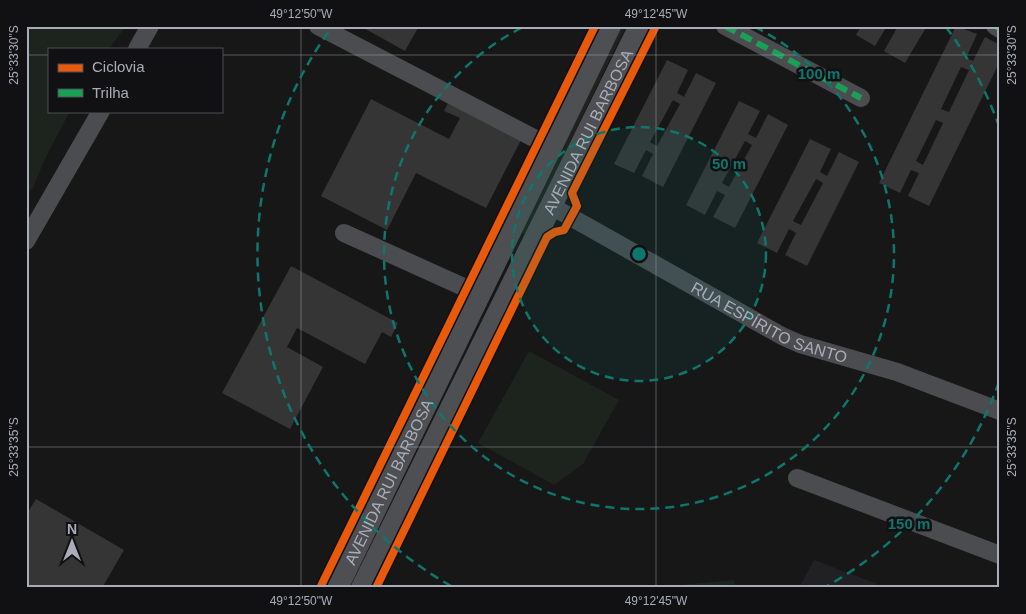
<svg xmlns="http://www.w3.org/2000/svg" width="1026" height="614" font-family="Arial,sans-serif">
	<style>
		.built { fill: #212123 }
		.green { fill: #1d241e }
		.building { fill: #353536; fill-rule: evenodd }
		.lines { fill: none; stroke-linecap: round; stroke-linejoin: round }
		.minor { stroke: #4b4c50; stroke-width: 18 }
		.major { stroke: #4d4f52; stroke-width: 22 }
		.quiet { stroke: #1a9f57; stroke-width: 6; stroke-dasharray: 12 6; stroke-linecap: butt }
		.cycleway-casing { stroke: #111113; stroke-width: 11 }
		.cycleway { stroke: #e8590c; stroke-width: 8 }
		.ticks { fill: none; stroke: #a8adb8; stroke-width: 1; stroke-opacity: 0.45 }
		.ring { fill: none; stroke: #0f766e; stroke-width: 2.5; stroke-dasharray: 9 6 }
		.labels { text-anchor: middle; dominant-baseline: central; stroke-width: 5; stroke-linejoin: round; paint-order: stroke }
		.street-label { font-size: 16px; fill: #a8adb8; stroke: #111113 }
		.centre { fill: #0f766e; stroke: #111113; stroke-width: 2.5 }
		.ring-label { font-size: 15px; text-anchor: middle; font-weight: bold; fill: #0f766e; stroke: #111113; stroke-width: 5; stroke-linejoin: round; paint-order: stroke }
		.neatline { fill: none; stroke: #a8adb8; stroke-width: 2 }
		.ticks-label { font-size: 12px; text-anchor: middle; fill: #a8adb8 }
	</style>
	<rect width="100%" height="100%" fill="#171717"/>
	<!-- built -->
	<path class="built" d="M814 560 888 588H799Z"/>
	<!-- green -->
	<path class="green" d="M26 26H126L109 49H49V111H70L44 161 33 188 26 194Z
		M618 26H626L526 233H523L518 230Z
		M529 351 619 400 583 464 554 485 478 443Z
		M734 580 736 588H665L668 586Z"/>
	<!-- building -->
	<path class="building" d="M360 26H419L405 51Z
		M861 26H887L875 46 856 35Z
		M894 26H927L905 63 884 51 897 28Z
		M956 26 977 34 966 58 973 61 985 37 1000 45V61L929 206 908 196 919 173 911 170 900 193 879 183ZM961 67 969 70 949 112 941 109ZM936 120 943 123 923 165 916 161Z
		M667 60 688 70 677 93 684 97 696 73 716 83 663 187 642 176 653 154 646 150 634 173 614 164ZM673 100 680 104 657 146 650 142Z
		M371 99 449 139 460 118 444 111 449 101 522 138 486 208 416 173 387 230 321 196Z
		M739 101 760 111 748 134 756 138 768 114 788 125 735 228 713 217 725 195 717 191 705 215 686 205ZM745 141 752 145 729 187 722 183Z
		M810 139 831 149 820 172 827 176 839 152 859 162 807 266 785 255 796 233 789 229 777 253 757 243ZM816 179 823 183 801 225 793 221Z
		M291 266 398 323 391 337 382 332 365 364 297 328 287 347 323 367 290 429 222 393Z
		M36 499 124 550 102 588H26V515Z"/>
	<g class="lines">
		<!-- minor -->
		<g class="minor">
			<path d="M318 26 551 147"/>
			<path d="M725 26 861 98"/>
			<path d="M995 26 1000 29"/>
			<path d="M137 49 150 26"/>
			<path id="s1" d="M551 206 782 336 800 344 897 372 1000 411"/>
			<path d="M344 233 479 294"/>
			<path d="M26 241 101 111"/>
			<path d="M797 478 1000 555"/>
		</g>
		<!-- major -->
		<g class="major">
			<path id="s2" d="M337 588 610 26"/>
			<path id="s3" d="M362 588 640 26"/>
		</g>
		<!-- quiet -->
		<path class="quiet" d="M725 26 861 98
			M995 26 1000 29"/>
		<defs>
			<path id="cycleway" d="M320 588 595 26
				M376 588 547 237 555 232 564 230 577 206 572 193 656 26"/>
		</defs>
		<!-- cycleway casing -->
		<use href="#cycleway" class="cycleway-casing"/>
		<!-- cycleway -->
		<use href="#cycleway" class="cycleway"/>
	</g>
	<!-- ticks -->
	<path class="ticks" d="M301 26V588M656 26V588M26 55H49M221 55H1000M26 447H1000"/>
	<!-- distance rings -->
	<circle cx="639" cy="254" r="127" fill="#0f766e" fill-opacity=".12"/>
	<g class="ring">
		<circle cx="639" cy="254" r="127"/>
		<path d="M755 27A255 255 0 1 1 523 27"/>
		<path d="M999 382A382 382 0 0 1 827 586M451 586A382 382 0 0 1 332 27M946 27A382 382 0 0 1 999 126"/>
	</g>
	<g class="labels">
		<!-- street labels -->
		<g class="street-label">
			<text stroke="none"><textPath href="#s3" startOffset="509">AVENIDA RUI BARBOSA</textPath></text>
			<text stroke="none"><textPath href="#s1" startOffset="248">RUA ESPÍRITO SANTO</textPath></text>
			<text stroke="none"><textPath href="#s2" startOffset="118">AVENIDA RUI BARBOSA</textPath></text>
		</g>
	</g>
	<circle cx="639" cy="254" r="8" class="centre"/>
	<g class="ring-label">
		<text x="819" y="79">100 m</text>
		<text x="729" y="169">50 m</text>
		<text x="909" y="529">150 m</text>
	</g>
	<!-- border -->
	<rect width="1026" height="614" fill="none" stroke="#111113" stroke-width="55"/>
	<!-- legend -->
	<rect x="48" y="48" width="175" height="65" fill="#111113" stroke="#4d4f55"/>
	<rect x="58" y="64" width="25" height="8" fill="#e8590c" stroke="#4d4f55"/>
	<text x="92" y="72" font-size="15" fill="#a8adb8">Ciclovia</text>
	<rect x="58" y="89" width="25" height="8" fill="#1a9f57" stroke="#4d4f55"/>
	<text x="92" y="98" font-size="15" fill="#a8adb8">Trilha</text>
	<!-- north arrow -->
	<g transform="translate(72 542)" stroke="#111113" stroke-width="4" paint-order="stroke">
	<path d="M0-4L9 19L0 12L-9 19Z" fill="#a8adb8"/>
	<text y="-8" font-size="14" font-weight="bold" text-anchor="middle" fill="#a8adb8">N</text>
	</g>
	<rect x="28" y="28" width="970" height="558" class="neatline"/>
	<g class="ticks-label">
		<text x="301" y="18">49°12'50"W</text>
		<text x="656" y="18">49°12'45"W</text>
		<text transform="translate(14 55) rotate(-90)" y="4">25°33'30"S</text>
		<text transform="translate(1012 55) rotate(-90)" y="4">25°33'30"S</text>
		<text transform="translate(14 447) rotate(-90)" y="4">25°33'35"S</text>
		<text transform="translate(1012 447) rotate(-90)" y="4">25°33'35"S</text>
		<text x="301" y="605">49°12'50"W</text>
		<text x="656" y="605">49°12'45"W</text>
	</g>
</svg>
